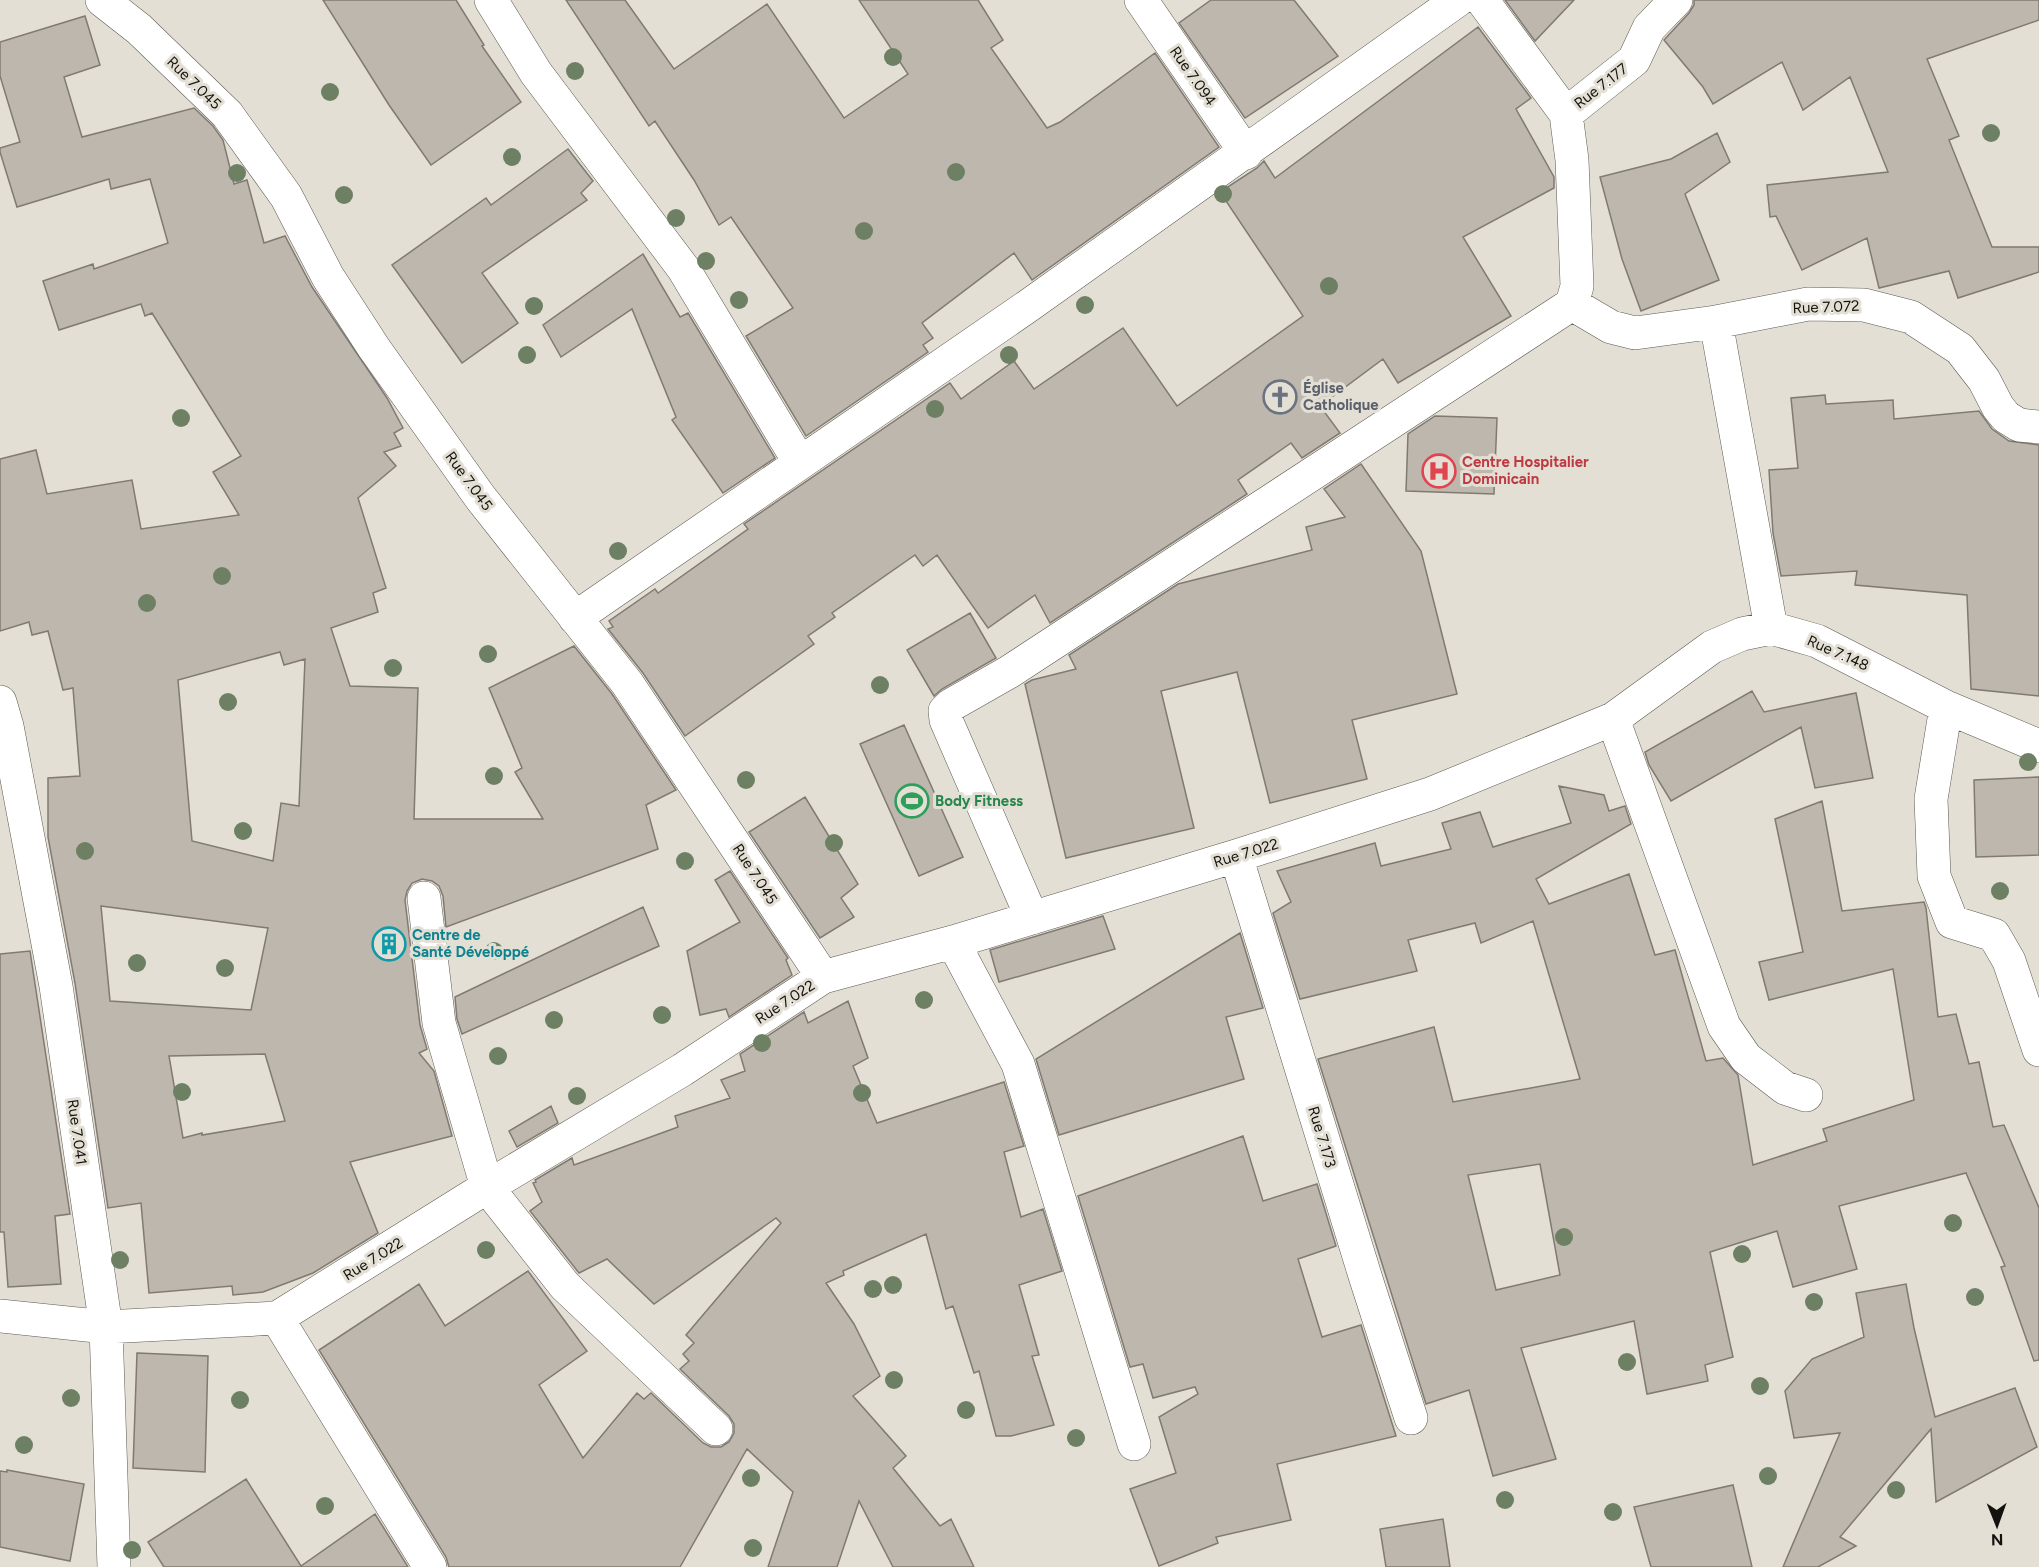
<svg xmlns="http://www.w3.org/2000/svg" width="2039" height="1567" font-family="Figtree,sans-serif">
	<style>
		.building { fill: #beb7ae; stroke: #807a72; stroke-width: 1.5; fill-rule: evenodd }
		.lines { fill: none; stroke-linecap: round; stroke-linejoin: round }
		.street-casing { stroke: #5e5a51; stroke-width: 34 }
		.street { stroke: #fff; stroke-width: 33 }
		.tree { fill: #6e8064 }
		.labels { text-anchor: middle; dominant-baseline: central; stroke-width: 6; stroke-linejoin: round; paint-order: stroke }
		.street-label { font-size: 15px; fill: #14120f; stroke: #e3dfd4 }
		.worship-label { font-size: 15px; font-weight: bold; fill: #5b616d; stroke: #e3dfd4; text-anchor: start }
		.health-label { font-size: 15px; font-weight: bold; fill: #be3a42; stroke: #e3dfd4; text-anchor: start }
		.leisure-label { font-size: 15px; font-weight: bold; fill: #27864d; stroke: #e3dfd4; text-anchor: start }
		.culture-label { font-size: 15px; font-weight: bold; fill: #0d838f; stroke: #e3dfd4; text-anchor: start }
	</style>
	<rect width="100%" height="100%" fill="#e3dfd4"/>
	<!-- building -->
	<path class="building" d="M323 0H456L484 45 482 46 521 102 431 165 389 105Z
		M566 0H625L674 69 767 4 844 118 908 74 859 0H978L1003 40 991 48 1047 128 1060 122 1155 53 1219 147 1032 280 1014 253 922 323 933 338 923 345 928 352 806 436 746 336 793 308 731 217 719 225 694 180 655 121 649 126Z
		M1211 0H1294L1338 56 1245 118 1179 23Z
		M1505 0H1574L1535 41Z
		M1694 0H2039V20L1927 59 1959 136 1949 140 1992 247H2039V272L1958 298 1949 271 1879 288 1867 238 1802 270 1776 216 1770 217 1767 185 1888 172 1850 77 1803 110 1782 62 1713 104 1703 87 1664 40 1689 13 1694 5Z
		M85 16 100 65 64 77 82 137 194 108 213 126 223 140 234 184 247 180 264 243 285 236 312 287 387 398 403 428 394 433 401 446 384 452 396 466 358 498 386 588 373 593 378 612 331 628 350 686 418 688 414 819H543L515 772 522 768 489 688 574 646 612 694 676 790 646 805 658 849 446 927 443 896 439 886 432 881 422 879 412 883 407 891 405 900 420 1025 427 1049 419 1053 434 1071 452 1136 350 1162 378 1233 313 1273 263 1292 233 1295 232 1286 149 1293 141 1203 108 1208 75 983 48 837V778L80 776 73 688 63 690 48 631 32 635 29 622 0 631V459L36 450 47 494 132 480 141 529 239 515 213 472 241 456 152 313 145 316 141 304 59 330 43 281 93 264 94 269 168 243 150 179 111 189 109 179 17 207 0 152V148L20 142 0 76V42ZM280 652 284 665 305 659 299 806 281 803 273 861 192 841 178 680ZM101 906 268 928 251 1010 110 1001ZM265 1054 285 1121 202 1135V1133L183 1138 169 1056Z
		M1478 27 1531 98 1516 109 1554 177V188L1463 237 1511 316 1398 383 1383 359 1320 406 1340 433 1302 458 1291 443 1238 480 1247 494 1050 623 1035 595 988 628 937 555 923 566 915 555 832 613 835 617 808 636 814 644 685 736 643 673 608 629 613 627 609 621 655 589 658 593 748 529 744 524 950 383 961 399 1014 361 1034 389 1123 328 1177 406 1303 316 1220 192 1257 168 1264 161 1275 178Z
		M1717 133 1730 162 1685 194 1719 280 1641 311 1622 259 1600 177 1671 159Z
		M568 149 593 181 581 193 587 200 482 273 518 323 462 363 392 265 486 198 491 205Z
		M643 254 680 317 688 313 775 458 723 493 672 420 676 417 632 309 561 357 543 325Z
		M1825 395 1826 404 1893 400 1894 419 1979 411 1992 429 2009 441 2039 445V696L1971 689 1967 595 1855 585 1857 571 1781 576 1773 533 1769 470 1798 468 1791 398Z
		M1435 416 1497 418 1494 494 1406 491 1408 434Z
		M1361 464 1421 551 1457 694 1352 720 1367 779 1270 803 1237 672 1161 691 1194 828 1066 858 1025 684 1032 680 1076 669 1069 655 1178 584 1312 550 1306 527 1345 517 1324 489Z
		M970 613 996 658 942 689 934 696 907 650Z
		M1752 691 1764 712 1856 693 1873 778 1815 788 1801 727 1671 801 1649 765 1645 752Z
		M904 725 963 857 919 876 860 744Z
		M2039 777V855L1976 857 1974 780Z
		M1559 786 1604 795 1609 811 1625 806 1631 824 1536 879 1549 904 1629 874 1655 955 1675 950 1706 1061 1723 1058 1738 1075 1753 1165 1827 1141 1823 1129 1914 1100 1893 969 1769 1000 1759 962 1803 952 1775 819 1822 801 1842 911 1924 902 1926 908 1938 1017 1956 1014 1969 1064 1979 1062 1993 1127 2004 1125 2039 1208V1360L2034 1361 2001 1267 2005 1266 1966 1173 1839 1206 1857 1269 1793 1287 1777 1231 1710 1252 1733 1357 1705 1365 1708 1381 1647 1394 1634 1321 1521 1348 1556 1459 1493 1476 1469 1390 1426 1404 1318 1059 1434 1027 1453 1102 1580 1079 1533 921 1481 943 1475 923 1408 940 1417 971 1300 999 1273 913 1291 902 1277 871 1375 843 1381 866 1451 849 1442 823 1480 812 1493 847 1571 823ZM1540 1164 1560 1275 1496 1290 1468 1175Z
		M805 797 858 884 841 898 854 917 820 938 749 832Z
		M730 871 788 958 786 960 792 975 729 1017 726 1009 700 1015 687 951 740 922 715 880Z
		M643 907 659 946 462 1034 457 1019 455 997Z
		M1103 916 1115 949 999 982 990 950Z
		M1240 933 1263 1008 1226 1017 1244 1079 1059 1135 1036 1059Z
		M30 951 70 1214 55 1216 61 1284 8 1287 4 1232H0V954Z
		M848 1001 868 1058 853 1066 877 1123 1004 1082 1024 1146 1004 1152 1021 1217 1043 1209 1062 1271 1019 1285 1039 1355 1032 1356 1054 1425 1011 1436H996L979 1371 974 1373 953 1306 946 1309 926 1234 843 1271 844 1275 826 1283 854 1324 880 1376 853 1396 906 1456 893 1468 940 1526 951 1519 974 1567H893L859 1501 837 1567H768L793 1492 747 1449 680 1567H449L446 1557 319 1350 419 1284 445 1326 528 1271 587 1351 539 1385 583 1458 637 1393 644 1399 651 1393 703 1443 711 1447H721L729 1442 734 1433V1424L729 1416 680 1369 689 1361 683 1354 694 1343 686 1335 781 1223 776 1218 654 1304 607 1259 579 1273 530 1211 542 1202 533 1183 536 1182 535 1180 572 1158 574 1165 678 1127 675 1116 730 1098 721 1080 745 1071 740 1054 804 1012 808 1023Z
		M551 1106 558 1123 517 1147 509 1131Z
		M1243 1136 1263 1201 1317 1184 1336 1246 1298 1259 1322 1337 1361 1325 1396 1436 1277 1464 1291 1520 1216 1537 1218 1543 1159 1566 1130 1489 1176 1473 1159 1417 1198 1394 1195 1387 1153 1398 1143 1364 1130 1367 1078 1196Z
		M1906 1284 1914 1328 1935 1417 2015 1388 2037 1447 1936 1502 1931 1429 1840 1537 1856 1546 1818 1567H1783L1840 1433 1794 1438 1785 1391 1812 1359 1864 1337 1856 1293Z
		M137 1353 208 1356 205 1472 133 1468Z
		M7 1470 84 1484 70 1561 0 1547V1471L7 1472Z
		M246 1479 301 1566 375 1514 408 1567H164L148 1542Z
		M1733 1485 1752 1567H1651L1634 1507Z
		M1443 1519 1450 1567H1386L1380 1529Z"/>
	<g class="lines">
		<defs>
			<path id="street" d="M102 0 139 29 227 114 286 196 328 277 374 348 480 497 627 683 823 977
				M491 0 536 73 683 268 800 463
				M1141 0 1246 153
				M1566 114 1634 60 1649 28 1676 0
				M1572 304 1611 327 1635 333 1716 322 1808 304 1864 305 1911 317 1960 349 1984 380 1998 407 2006 417 2019 425 2039 427
				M1716 322 1771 628
				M575 618 1028 306 1458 0
				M0 702 7 726 56 986 106 1327 114 1567
				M1946 707 1931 799 1934 876 1952 922 1994 935 2009 961 2039 1050
				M1613 719 1724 1026 1746 1058 1785 1088 1806 1095
				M1236 856 1366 1279 1411 1418
				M424 898 439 1023 487 1187 565 1286 716 1429
				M1032 918 946 720 945 711 951 705 1009 672 1572 304 1577 286 1572 160 1566 114 1482 0
				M953 942 1018 1064 1134 1444
				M0 1316 106 1327 277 1318 487 1187 682 1070 823 977 953 942 1236 856 1430 794 1613 719 1712 647 1742 634 1771 628 1817 641 1946 707 2039 746
				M277 1318 430 1567"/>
		</defs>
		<!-- street casing -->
		<use href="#street" class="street-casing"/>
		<!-- street -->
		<use href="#street" class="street"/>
	</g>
	<!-- trees -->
	<g class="tree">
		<circle cx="893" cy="57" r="9"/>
		<circle cx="575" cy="71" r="9"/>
		<circle cx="330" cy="92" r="9"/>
		<circle cx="1991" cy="133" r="9"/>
		<circle cx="512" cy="157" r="9"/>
		<circle cx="956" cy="172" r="9"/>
		<circle cx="237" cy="173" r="9"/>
		<circle cx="1223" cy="194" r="9"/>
		<circle cx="344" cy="195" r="9"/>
		<circle cx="676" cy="218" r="9"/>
		<circle cx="864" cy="231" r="9"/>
		<circle cx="706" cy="261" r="9"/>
		<circle cx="1329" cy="286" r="9"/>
		<circle cx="739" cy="300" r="9"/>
		<circle cx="1085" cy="305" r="9"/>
		<circle cx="534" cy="306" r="9"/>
		<circle cx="527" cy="355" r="9"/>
		<circle cx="1009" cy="355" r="9"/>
		<circle cx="935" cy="409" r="9"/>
		<circle cx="181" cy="418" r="9"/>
		<circle cx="618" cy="551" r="9"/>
		<circle cx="222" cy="576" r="9"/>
		<circle cx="147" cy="603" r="9"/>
		<circle cx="488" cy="654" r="9"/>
		<circle cx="393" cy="668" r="9"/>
		<circle cx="880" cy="685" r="9"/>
		<circle cx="228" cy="702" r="9"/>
		<circle cx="2028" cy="762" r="9"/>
		<circle cx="494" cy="776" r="9"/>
		<circle cx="746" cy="780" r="9"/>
		<circle cx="243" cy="831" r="9"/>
		<circle cx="834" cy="843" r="9"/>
		<circle cx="85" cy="851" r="9"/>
		<circle cx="685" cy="861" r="9"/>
		<circle cx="2000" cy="891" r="9"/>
		<circle cx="494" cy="951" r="9"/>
		<circle cx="137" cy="963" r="9"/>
		<circle cx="225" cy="968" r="9"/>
		<circle cx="924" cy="1000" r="9"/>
		<circle cx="662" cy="1015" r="9"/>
		<circle cx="554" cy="1020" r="9"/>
		<circle cx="762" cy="1043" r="9"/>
		<circle cx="498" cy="1056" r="9"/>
		<circle cx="182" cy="1092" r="9"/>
		<circle cx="862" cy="1093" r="9"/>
		<circle cx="577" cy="1096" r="9"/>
		<circle cx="1953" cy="1223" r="9"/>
		<circle cx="1564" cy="1237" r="9"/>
		<circle cx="486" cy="1250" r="9"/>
		<circle cx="1742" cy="1254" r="9"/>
		<circle cx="120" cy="1260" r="9"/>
		<circle cx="893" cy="1285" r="9"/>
		<circle cx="873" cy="1289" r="9"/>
		<circle cx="1975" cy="1297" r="9"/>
		<circle cx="1814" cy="1302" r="9"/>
		<circle cx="1627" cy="1362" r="9"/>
		<circle cx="894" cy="1380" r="9"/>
		<circle cx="1760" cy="1386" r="9"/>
		<circle cx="71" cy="1398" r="9"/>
		<circle cx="240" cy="1400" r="9"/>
		<circle cx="966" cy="1410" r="9"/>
		<circle cx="1076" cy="1438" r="9"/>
		<circle cx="24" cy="1445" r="9"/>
		<circle cx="1768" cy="1476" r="9"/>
		<circle cx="751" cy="1478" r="9"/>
		<circle cx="1896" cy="1490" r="9"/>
		<circle cx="1505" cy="1500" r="9"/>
		<circle cx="325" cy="1506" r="9"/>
		<circle cx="1613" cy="1512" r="9"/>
		<circle cx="753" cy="1548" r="9"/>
		<circle cx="132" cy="1550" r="9"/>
	</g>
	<!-- icons -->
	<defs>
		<symbol id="church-ring" viewBox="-11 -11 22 22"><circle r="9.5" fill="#e3dfd4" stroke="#6b7280" stroke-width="1.5"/><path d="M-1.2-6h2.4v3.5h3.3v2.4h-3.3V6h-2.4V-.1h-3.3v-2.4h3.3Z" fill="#6b7280"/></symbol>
		<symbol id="hospital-ring" viewBox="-11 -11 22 22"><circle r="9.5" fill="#e3dfd4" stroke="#e0444e" stroke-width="1.5"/><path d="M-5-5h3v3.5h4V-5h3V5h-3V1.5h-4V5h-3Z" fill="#e0444e"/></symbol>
		<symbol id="stadium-ring" viewBox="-11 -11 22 22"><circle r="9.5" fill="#e3dfd4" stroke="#2e9e5b" stroke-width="1.5"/><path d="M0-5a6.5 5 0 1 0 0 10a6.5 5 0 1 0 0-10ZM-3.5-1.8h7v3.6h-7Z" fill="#2e9e5b"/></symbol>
		<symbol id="building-ring" viewBox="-11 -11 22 22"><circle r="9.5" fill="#e3dfd4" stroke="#0f9aa8" stroke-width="1.5"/><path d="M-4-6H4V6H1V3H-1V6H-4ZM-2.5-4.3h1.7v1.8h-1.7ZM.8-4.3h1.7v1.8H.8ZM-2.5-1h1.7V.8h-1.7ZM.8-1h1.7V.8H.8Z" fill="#0f9aa8"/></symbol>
	</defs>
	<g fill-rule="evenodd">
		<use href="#church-ring" x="1261" y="378" width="38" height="38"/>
		<use href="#hospital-ring" x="1420" y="452" width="38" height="38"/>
		<use href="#stadium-ring" x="893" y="782" width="38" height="38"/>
		<use href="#building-ring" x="370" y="925" width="38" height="38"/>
	</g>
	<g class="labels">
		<!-- street labels -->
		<g class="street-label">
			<text transform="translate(1193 76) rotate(55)">Rue 7.094</text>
			<text transform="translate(194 83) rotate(44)">Rue 7.045</text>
			<text transform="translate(1601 86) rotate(-38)">Rue 7.177</text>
			<text transform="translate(1826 307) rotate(-2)">Rue 7.072</text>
			<text transform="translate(469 481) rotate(54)">Rue 7.045</text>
			<text transform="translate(1838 653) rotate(24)">Rue 7.148</text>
			<text transform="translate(1246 853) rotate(-17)">Rue 7.022</text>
			<text transform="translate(755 874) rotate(57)">Rue 7.045</text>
			<text transform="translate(785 1002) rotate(-33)">Rue 7.022</text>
			<text transform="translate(77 1132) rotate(82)">Rue 7.041</text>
			<text transform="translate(1322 1137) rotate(73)">Rue 7.173</text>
			<text transform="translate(373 1259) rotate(-32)">Rue 7.022</text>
		</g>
		<!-- worship labels -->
		<g class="worship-label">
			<text x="1303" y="388">Église<tspan x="1303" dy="17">Catholique</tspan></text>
		</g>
		<!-- health labels -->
		<g class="health-label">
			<text x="1462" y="462">Centre Hospitalier<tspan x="1462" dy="17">Dominicain</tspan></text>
		</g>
		<!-- leisure labels -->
		<g class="leisure-label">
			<text x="935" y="801">Body Fitness</text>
		</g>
		<!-- culture labels -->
		<g class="culture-label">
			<text x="412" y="935">Centre de<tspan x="412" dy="17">Santé Développé</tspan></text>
		</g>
	</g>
	<!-- north arrow -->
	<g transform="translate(1997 1525) rotate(179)" stroke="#e3dfd4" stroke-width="4.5" paint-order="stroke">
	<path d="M0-4.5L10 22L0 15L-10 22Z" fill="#14120f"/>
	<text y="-9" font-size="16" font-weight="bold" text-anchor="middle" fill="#14120f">N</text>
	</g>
</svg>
